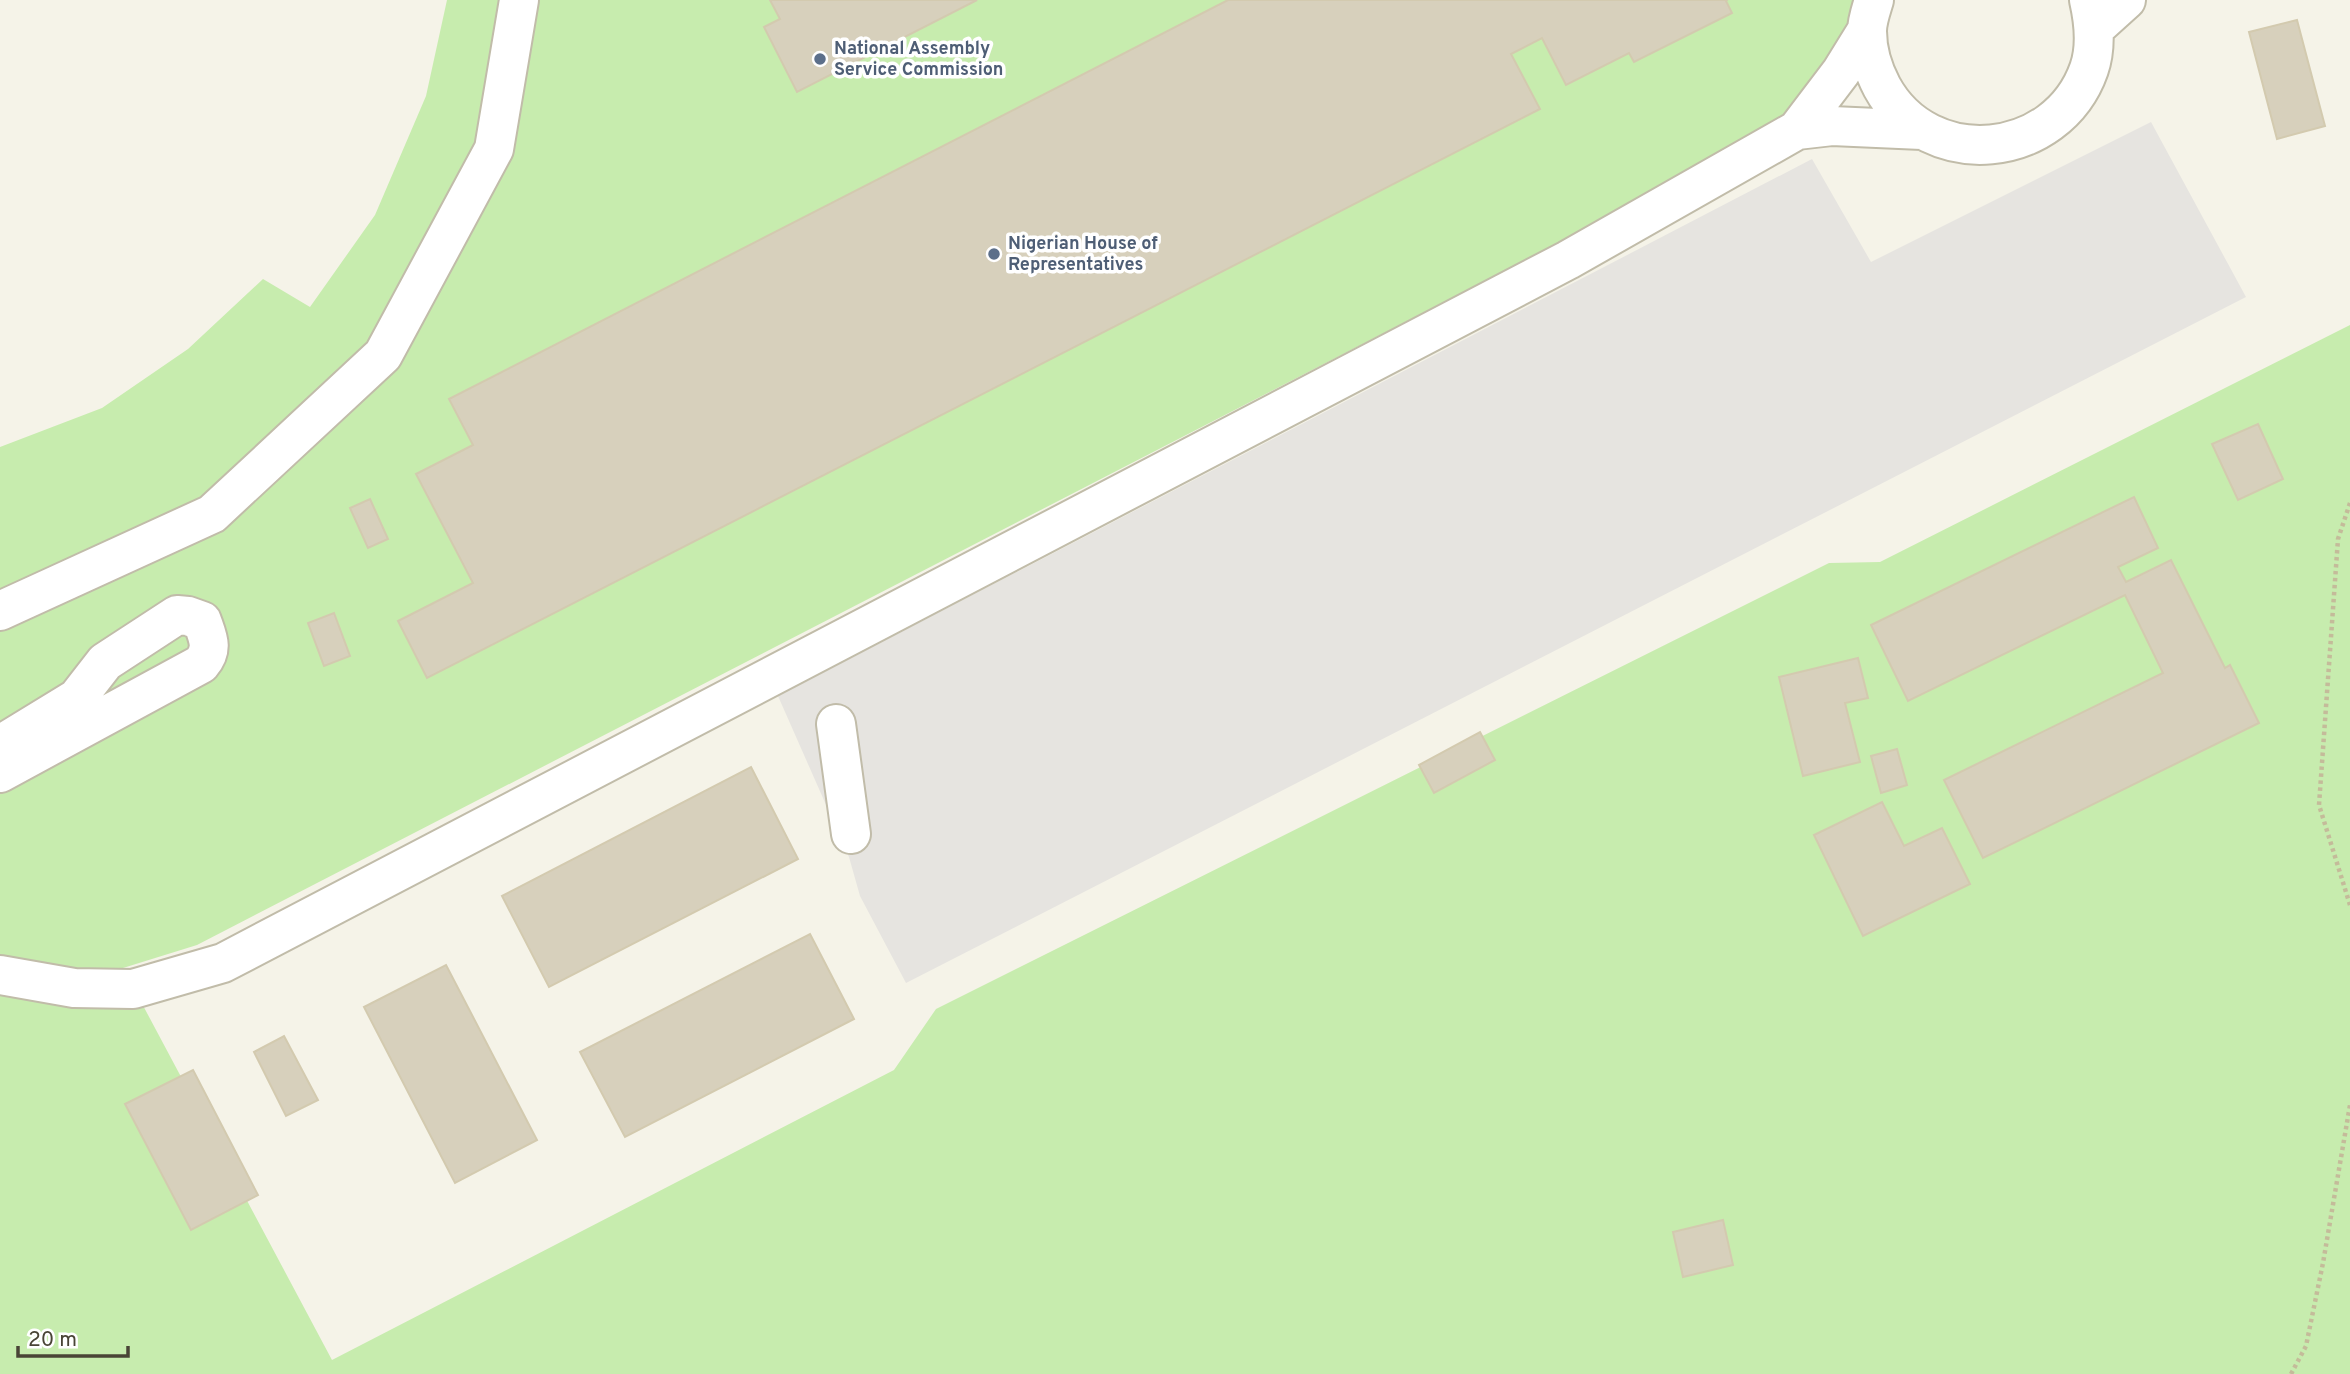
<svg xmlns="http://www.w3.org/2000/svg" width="2350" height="1374" font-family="Overpass,sans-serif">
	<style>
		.green { fill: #c7ecae }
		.parking { fill: #e6e4e0 }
		.building { fill: #d7d0bc; stroke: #d3caaf; stroke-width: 2 }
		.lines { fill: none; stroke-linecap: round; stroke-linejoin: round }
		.minor-casing { stroke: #c1bca9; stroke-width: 42 }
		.path { stroke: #c4bb9a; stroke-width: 4.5; stroke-dasharray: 3.5 3.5; stroke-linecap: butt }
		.minor { stroke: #fff; stroke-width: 38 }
		.service-dot { fill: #5c6f8a; stroke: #fff; stroke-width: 2.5 }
		.labels { text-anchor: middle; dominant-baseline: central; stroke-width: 7; stroke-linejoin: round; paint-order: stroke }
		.service-label { font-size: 18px; font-weight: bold; fill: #4e5e75; stroke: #fff; text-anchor: start }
	</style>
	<rect width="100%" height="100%" fill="#f5f3e8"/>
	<!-- green -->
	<path class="green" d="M447 0H1872L1836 65 1770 134 197 945 123 968 332 1360 894 1070 936 1009 1829 563 1880 562 2350 325V1374H0V447L102 408 188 349 263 279 310 307 375 215 426 96Z"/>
	<!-- parking -->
	<path class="parking" d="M2151 122 2246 297 906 983 860 896 849 857 778 696 1812 159 1871 262Z"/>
	<!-- building -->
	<path class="building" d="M770 0H977L797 92 764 27 780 19Z
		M1228 0H1727L1726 1 1732 13 1634 62 1629 53 1566 85 1542 38 1511 54 1540 109 427 678 398 621 473 583 416 474 473 445 449 399Z
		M2297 20 2325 126 2277 139 2249 32Z
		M2258 424 2283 479 2238 500 2212 444Z
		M2134 497 2158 548 2118 567 2126 582 2171 560 2225 668 2230 665 2259 723 1983 858 1944 780 2163 673 2125 595 1908 701 1871 625Z
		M370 499 388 539 368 548 350 508Z
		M334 613 350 656 324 666 308 623Z
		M1858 658 1868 698 1845 703 1860 762 1803 776 1779 677Z
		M1480 732 1495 760 1434 793 1419 765Z
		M1897 749 1907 785 1881 793 1871 756Z
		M751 767 798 859 549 987 502 896Z
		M1882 802 1904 846 1942 828 1970 884 1863 936 1814 835Z
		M810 934 854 1019 625 1137 580 1052Z
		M446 965 537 1140 455 1183 364 1007Z
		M284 1036 318 1100 286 1116 254 1052Z
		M193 1070 258 1195 191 1230 125 1104Z
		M1723 1220 1733 1265 1683 1277 1673 1232Z"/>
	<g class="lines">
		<defs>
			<path id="minor" d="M1874 0C1871 10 1867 21 1867 31 1867 51 1873 70 1882 87 1929 173 2057 160 2089 69 2097 46 2094 22 2089 0
				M2095 28 2126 0
				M1797 130 1832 126 1922 130
				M0 611 212 514 383 355 494 149 519 0
				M836 724 851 834
				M0 745 77 698 105 662 177 615 188 616 202 621C208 638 214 649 201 664L0 773
				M0 975 74 988 133 989 223 963 1568 260 1797 130 1841 72 1867 30"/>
		</defs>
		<!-- minor casing -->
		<use href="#minor" class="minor-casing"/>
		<!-- path -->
		<path class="path" d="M2350 503 2338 539 2319 805 2350 905
			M2291 1374 2306 1346 2323 1263 2350 1105"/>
		<!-- minor -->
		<use href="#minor" class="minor"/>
	</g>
	<!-- markers -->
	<g class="service-dot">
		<circle cx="820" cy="59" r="7"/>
		<circle cx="994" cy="254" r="7"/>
	</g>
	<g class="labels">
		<!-- service labels -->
		<g class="service-label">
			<text x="834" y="49">National Assembly<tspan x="834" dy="21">Service Commission</tspan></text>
			<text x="1008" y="244">Nigerian House of<tspan x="1008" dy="21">Representatives</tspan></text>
		</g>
	</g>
	<!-- scale -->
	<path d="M18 1346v10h110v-10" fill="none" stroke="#494436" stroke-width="3.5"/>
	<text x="28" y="1346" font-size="21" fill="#494436" stroke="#ffffff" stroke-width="5" paint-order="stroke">20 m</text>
</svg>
